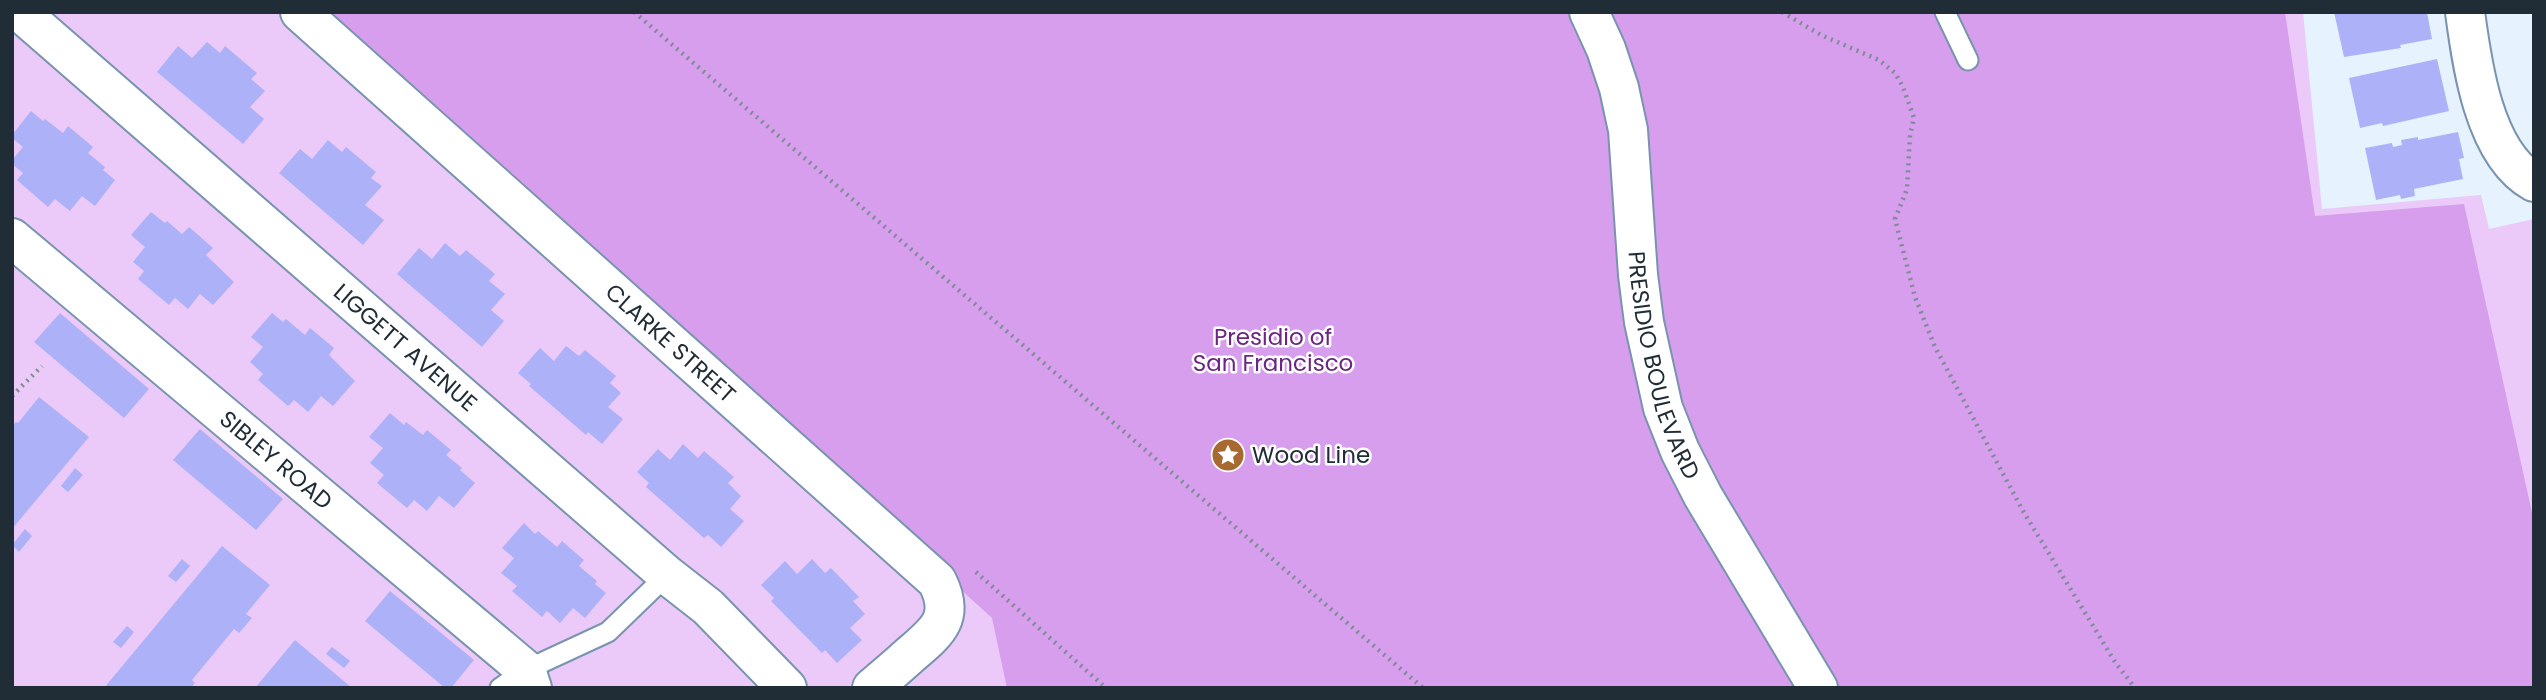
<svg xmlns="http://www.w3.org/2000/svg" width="2546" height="700" font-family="Poppins,sans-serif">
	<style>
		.green { fill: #ebcaf9 }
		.forest { fill: #d69eed }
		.building { fill: #adb2f8 }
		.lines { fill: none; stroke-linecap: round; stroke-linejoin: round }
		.lane-casing { stroke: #7894ae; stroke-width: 23 }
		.street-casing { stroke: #7894ae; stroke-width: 42 }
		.secondary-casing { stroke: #7894ae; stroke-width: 42 }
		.path { stroke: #7f8b95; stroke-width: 4.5; stroke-dasharray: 2 5; stroke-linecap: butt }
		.lane { stroke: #fff; stroke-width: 19 }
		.street { stroke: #fff; stroke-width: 38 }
		.secondary { stroke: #fff; stroke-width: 38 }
		.labels { text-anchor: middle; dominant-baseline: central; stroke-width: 5; stroke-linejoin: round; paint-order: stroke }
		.park-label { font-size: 23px; fill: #6a2682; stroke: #fff }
		.street-label { font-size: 23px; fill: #202c36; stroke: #fff }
		.poi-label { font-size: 23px; fill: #202c36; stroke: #fff; text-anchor: start }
	</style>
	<rect width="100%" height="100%" fill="#e6f2fd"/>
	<!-- green -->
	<path class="green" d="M12 12H2303L2322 209 2481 195 2489 229 2534 219V688H12Z"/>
	<!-- forest -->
	<path class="forest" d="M325 12H2285L2315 216 2464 204 2534 522V688H1007L992 618Z"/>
	<!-- building -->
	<path class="building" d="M2334 12H2427L2432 39 2400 45 2401 48 2344 57Z
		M207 42 220 53 225 46 257 73 251 79 265 91 250 107 264 119 243 144 157 72 178 46 192 58Z
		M2437 59 2449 111 2383 126 2382 123 2360 128 2349 78Z
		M31 111 43 121 45 119 63 133 68 126 93 147 88 153 105 167 103 170 115 180 95 206 82 196 70 211 55 199 48 207 17 180 23 173 12 164V160L23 147 12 138V135Z
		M2458 132 2464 158 2459 159 2463 179 2414 189 2415 196 2401 199 2400 195 2376 200 2365 148 2392 143 2393 147 2402 145 2401 140 2418 137V140Z
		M328 140 342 152 346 147 376 172 371 178 382 186 365 205 384 220 363 245 279 173 300 149 312 159Z
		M151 212 165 223 167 221 182 234 189 227 213 248 206 255 234 282 213 305 200 294 188 309 175 298 169 305 138 279 144 271 133 262 145 247 131 235Z
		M445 243 460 256 466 250 495 274 489 281 505 294 491 310 504 321 482 347 397 274 419 248 432 259Z
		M60 313 149 389 124 418 34 342Z
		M272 313 283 322 286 319 305 335 310 328 334 348 329 355 355 381 333 406 321 396 308 412 294 400 288 406 258 380 263 374 250 362 263 347 251 337Z
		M566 346 579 356 585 350 616 376 610 383 621 393 608 407 623 419 602 444 588 432 586 435 529 386 531 384 518 373 540 348 554 361Z
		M39 397 89 437 12 529V426L16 422 18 423Z
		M390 413 404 425 406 422 423 435 427 430 451 450 446 455 462 468 460 470 475 483 454 508 439 496 427 511 414 500 407 508 377 483 384 475 370 463 383 448 369 437Z
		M200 429 283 499 256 530 173 460Z
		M683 444 698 458 704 451 734 477 728 483 741 496 730 509 744 521 721 547 708 535 704 538 646 487 649 483 637 472 658 449 670 460Z
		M75 468 83 475 68 492 61 486Z
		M524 523 535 534 538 531 557 547 562 541 584 560 579 566 597 581 595 584 606 593 585 618 573 608 560 623 547 611 542 617 512 591 517 586 501 573 514 558 502 548Z
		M25 529 32 536 19 552 12 545Z
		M222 546 270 585 246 614 252 618 239 633 234 629 192 680 195 683 191 688H104Z
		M182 559 190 566 176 582 168 576Z
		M812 559 825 573 831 568 859 597 853 601 865 614 850 628 862 640 837 663 825 650 822 653 771 601 774 598 761 585 785 561 797 574Z
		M390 591 474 660 451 688H445L365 621Z
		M127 626 134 632 121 648 113 642Z
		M295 640 352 688H255Z
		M332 647 350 661 344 668 326 654Z"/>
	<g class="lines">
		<defs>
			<path id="lane" d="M1945 12 1968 60
				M500 688 526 670 608 632 667 575"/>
			<g id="street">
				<path id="s1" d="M20 12 667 575 708 607 787 688"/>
				<path id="s2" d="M300 12 937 581C956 618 937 632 910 655 898 666 885 677 872 688"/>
				<path d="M2465 12C2472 65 2484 154 2534 182"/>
				<path id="s3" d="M12 238 526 670 532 688"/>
			</g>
			<g id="secondary">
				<path id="s4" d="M1589 12 1606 49 1619 88 1628 130 1638 275 1644 322 1663 408 1680 451 1703 496 1818 688"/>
			</g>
		</defs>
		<!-- lane casing -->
		<use href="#lane" class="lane-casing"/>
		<!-- street casing -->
		<use href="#street" class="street-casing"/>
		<!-- secondary casing -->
		<use href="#secondary" class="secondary-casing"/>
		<!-- path -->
		<path class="path" d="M634 12 1423 688
			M1782 12 1821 35 1879 60 1895 73 1903 87 1914 118 1910 135 1907 189 1895 219 1915 297 1935 347 2023 511 2115 662 2135 688
			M12 396 42 366
			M976 572 1106 688"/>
		<!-- lane -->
		<use href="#lane" class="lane"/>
		<!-- street -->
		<use href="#street" class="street"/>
		<!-- secondary -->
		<use href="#secondary" class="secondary"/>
	</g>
	<!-- icons -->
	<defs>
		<symbol id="sight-disc" viewBox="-11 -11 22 22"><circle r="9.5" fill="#a7692f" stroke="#fff"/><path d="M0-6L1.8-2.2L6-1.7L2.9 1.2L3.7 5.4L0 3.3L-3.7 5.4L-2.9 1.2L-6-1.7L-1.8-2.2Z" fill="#fff"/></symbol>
	</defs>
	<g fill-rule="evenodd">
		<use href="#sight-disc" x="1209" y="436" width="38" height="38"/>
	</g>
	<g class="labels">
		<!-- park labels -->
		<g class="park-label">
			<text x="1273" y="337">Presidio of<tspan x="1273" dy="26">San Francisco</tspan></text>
		</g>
		<!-- street labels -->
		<g class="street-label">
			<text stroke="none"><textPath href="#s2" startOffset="497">CLARKE STREET</textPath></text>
			<text stroke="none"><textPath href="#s1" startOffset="511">LIGGETT AVENUE</textPath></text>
			<text stroke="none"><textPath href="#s4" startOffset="364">PRESIDIO BOULEVARD</textPath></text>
			<text stroke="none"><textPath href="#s3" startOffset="345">SIBLEY ROAD</textPath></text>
		</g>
		<!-- poi labels -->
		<g class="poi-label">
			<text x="1252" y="455">Wood Line</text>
		</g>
	</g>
	<!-- border -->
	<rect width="2546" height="700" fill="none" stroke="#202c36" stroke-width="28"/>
</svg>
